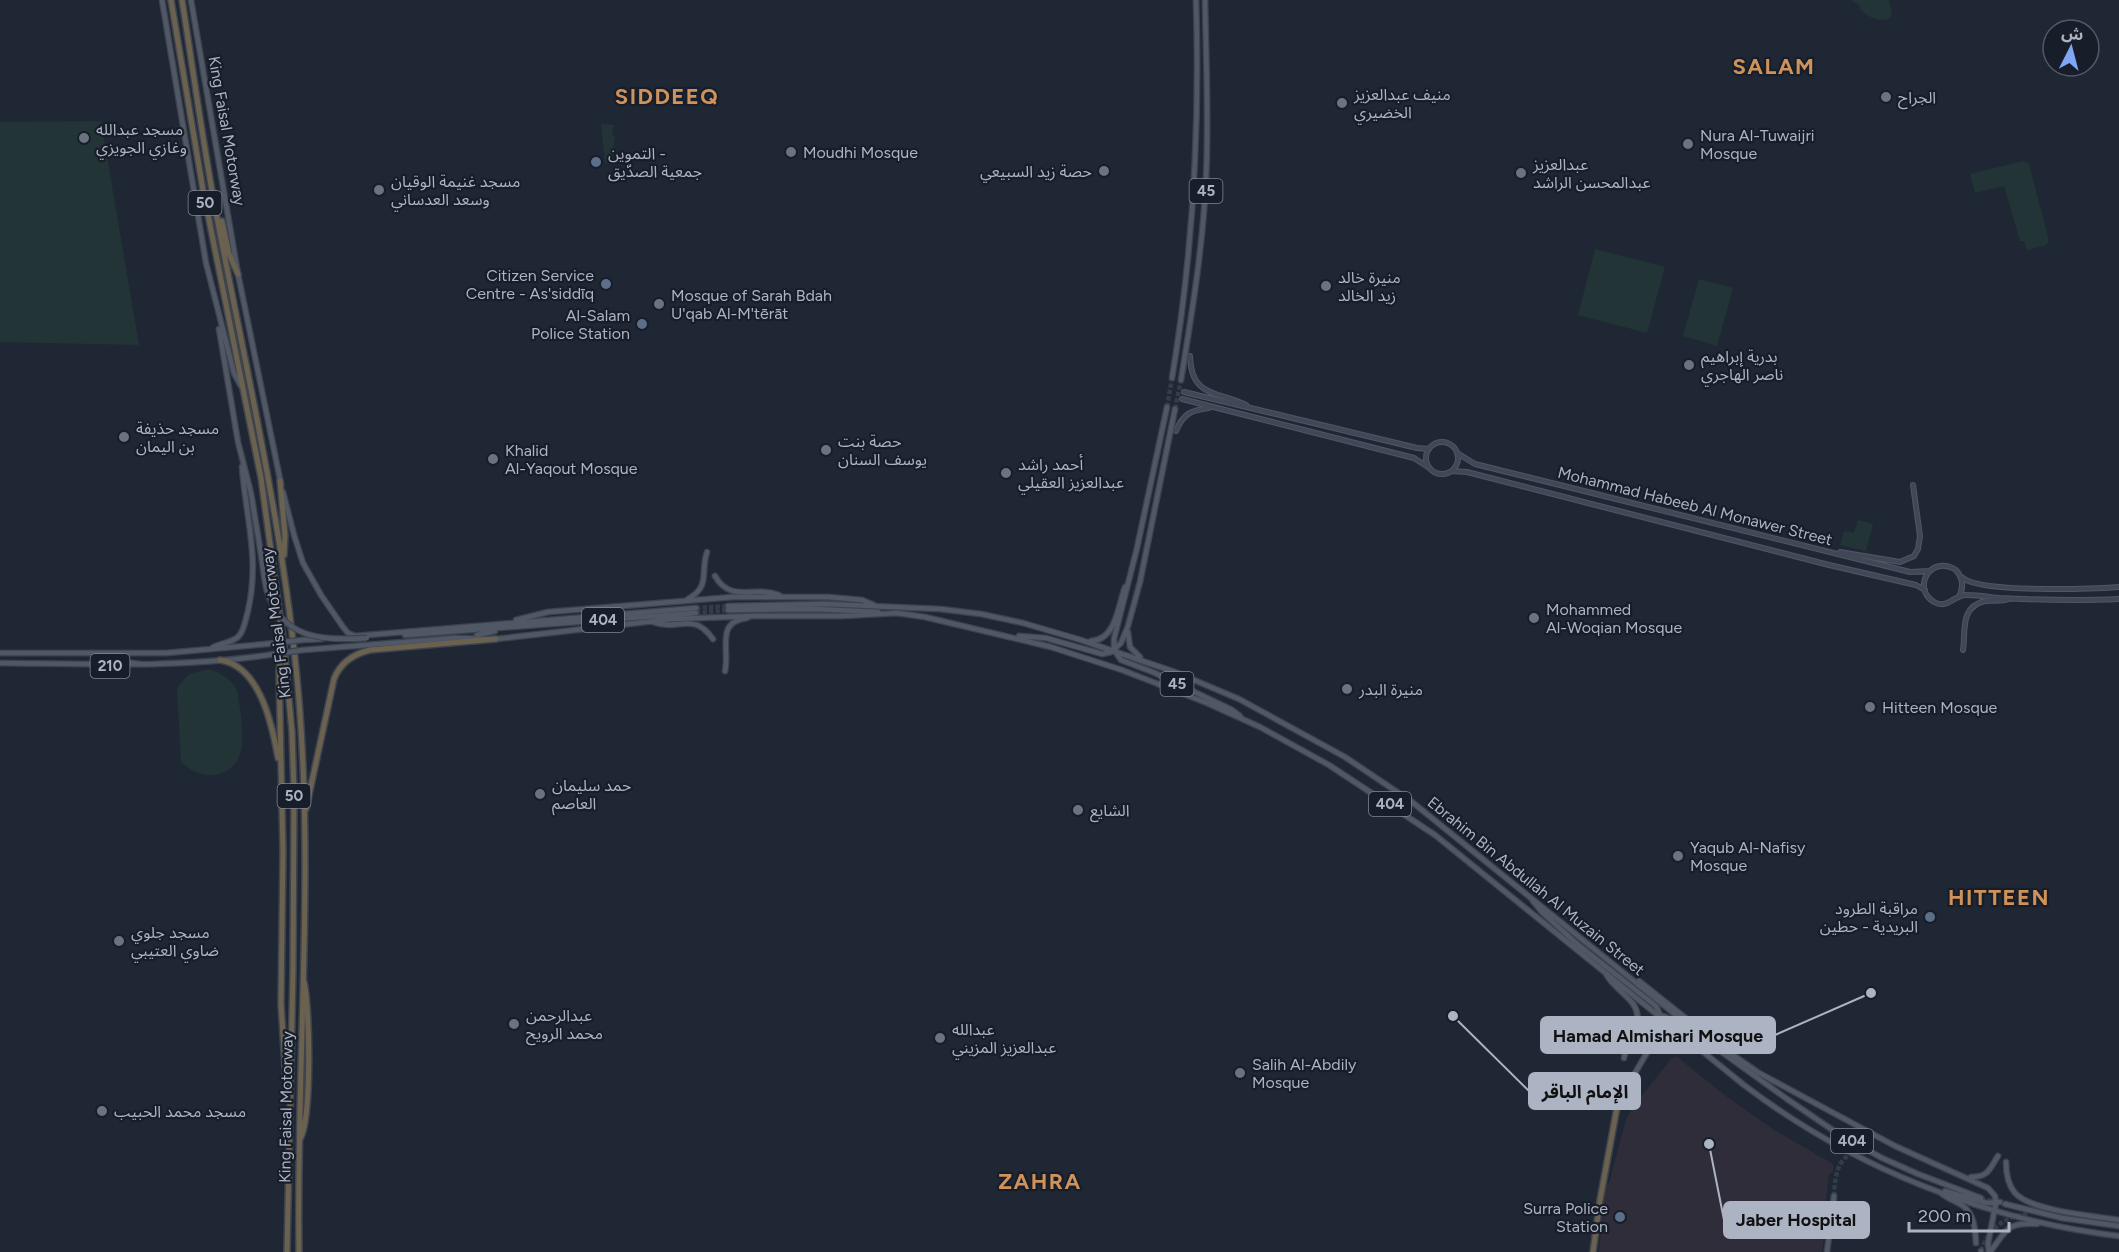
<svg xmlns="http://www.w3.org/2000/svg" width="2119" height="1252" font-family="Figtree,'Noto Sans Arabic',sans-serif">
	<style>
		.medical { fill: #2f2d39 }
		.green { fill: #223436 }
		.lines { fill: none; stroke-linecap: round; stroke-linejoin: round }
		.primary-tunnel { stroke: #343c49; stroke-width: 4.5; stroke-dasharray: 4.5 2; stroke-linecap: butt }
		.secondary-casing { stroke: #505663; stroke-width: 6 }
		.primary-casing { stroke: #3c424e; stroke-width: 7 }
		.motorway-casing { stroke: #3d434f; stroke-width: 8 }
		.secondary { stroke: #404858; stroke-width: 4 }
		.primary { stroke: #505865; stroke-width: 4.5 }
		.motorway { stroke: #6b614f; stroke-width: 5 }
		.primary-bridge-casing { stroke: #3c424e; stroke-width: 7; stroke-linecap: butt }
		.primary-bridge { stroke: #505865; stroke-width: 4.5 }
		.worship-dot { fill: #6b7280; stroke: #181e29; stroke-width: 2 }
		.service-dot { fill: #5c6f8a; stroke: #181e29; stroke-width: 2 }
		.labels { text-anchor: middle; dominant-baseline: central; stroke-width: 4.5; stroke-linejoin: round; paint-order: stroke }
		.shield { fill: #181e29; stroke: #808694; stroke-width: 1.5 }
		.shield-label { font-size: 15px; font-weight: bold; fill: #acb3c2 }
		.poi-label { font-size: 16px; fill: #acb3c2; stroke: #181e29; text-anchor: start }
		.street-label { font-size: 16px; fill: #acb3c2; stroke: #181e29 }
		.district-label { font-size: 22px; font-weight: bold; letter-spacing: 1.5px; fill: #ce925a; stroke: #181e29 }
		.leader { fill: none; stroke: #acb3c2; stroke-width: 2 }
		.callout-dot { fill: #acb3c2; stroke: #181e29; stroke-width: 2 }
		.callout { fill: #acb3c2; stroke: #acb3c2; stroke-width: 2 }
		.callout-label { font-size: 18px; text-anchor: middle; font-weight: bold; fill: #111 }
	</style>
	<rect width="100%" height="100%" fill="#1f2734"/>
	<!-- medical -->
	<path class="medical" d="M1677 1057 1727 1097 1774 1130 1833 1164V1172L1829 1174 1825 1206 1828 1211 1822 1252H1599L1605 1187 1609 1183 1626 1120 1634 1105 1672 1058Z"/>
	<!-- green -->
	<path class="green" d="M1851 0H1889L1892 13 1889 19C1878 22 1867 17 1860 9V6Z
		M101 121 139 345 0 342V122Z
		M601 124 614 125 612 135 615 136 611 164 605 163Z
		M2023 161 2029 164 2049 241 2046 245 2027 250 2024 241H2020L2004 186 1975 193 1970 174Z
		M1595 249 1665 267 1647 333 1578 315Z
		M1699 279 1733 288 1717 346 1683 336Z
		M1858 520 1873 524 1866 551 1840 545 1844 531 1854 533Z
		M207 669C221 673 232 678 238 693 240 719 254 764 219 774 204 778 191 771 181 762L177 688 188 675Z"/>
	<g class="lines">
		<!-- primary-tunnel -->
		<path class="primary-tunnel" d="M1167 407 1172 378
			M1175 409 1181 380
			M696 608 728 606
			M696 613 728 610
			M1834 1196C1835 1174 1838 1148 1868 1153
			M1981 1198 2005 1204
			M1981 1251C1988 1229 2005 1216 2028 1214"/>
		<defs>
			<path id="secondary" d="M1190 356C1191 398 1218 391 1246 405
				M1184 392 1417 448 1429 449
				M1182 399 1414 458 1428 467
				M1176 431C1183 414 1191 410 1209 408
				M1426 458a16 16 0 1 1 32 0a16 16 0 1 1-32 0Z
				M1457 453 1475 464 1910 572 1929 571
				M1452 471 1467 472 1829 565 1916 585 1925 590
				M1840 552 1900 562 1914 556 1918 549 1920 536 1913 485
				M1963 578C1981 593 2091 589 2119 587
				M1959 597C1964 587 1963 578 1956 570 1931 554 1911 588 1934 602 1948 610 1954 594 1967 595 1978 595 1989 597 1999 598 2039 600 2079 601 2119 599
				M1963 650C1966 632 1959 607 1985 601 1993 600 2001 602 2009 599"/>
			<path id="primary" d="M162 0 206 263 234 373 241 386
				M191 0 238 274 281 484
				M219 329 238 442 251 493 261 554
				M1172 378C1193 253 1200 126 1196 0
				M1181 380C1192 313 1203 246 1206 179 1209 120 1206 60 1205 0
				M1167 407 1137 548 1114 639V650L1121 660 1155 673 1232 710 1240 716
				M283 492 294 535 303 563 321 595 343 627 348 633 355 636
				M715 576C731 604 755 585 779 595
				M688 599C711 586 700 573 707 552
				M728 606 825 604 940 609 981 614 1023 623 1081 640 1175 672 1239 699 1345 757 1412 802 1723 1053 1787 1099 1837 1133 1882 1158 1918 1174 1981 1198
				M728 610 815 609 878 612
				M516 620 548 612 733 597H828L862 600 874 605
				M653 622C679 632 692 610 713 639
				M1128 632 1130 647 1140 657
				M405 635 696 613
				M477 635 495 631
				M355 636 696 608
				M1019 636 1046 638 1102 654 1111 652 1121 643 1128 626 1140 582 1175 409
				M302 640 322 639
				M1091 641C1116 640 1118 606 1125 587
				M212 648C220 643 231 643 238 637 245 630 245 620 248 611 260 558 246 519 242 467
				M303 650 456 638 496 639 672 619 755 616H842L897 613 925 617 1051 647 1122 670 1207 703 1260 727 1329 765 1435 835 1744 1085C1852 1167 1984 1220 2119 1236
				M0 653H166L266 644
				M114 654 113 658 116 661 140 664
				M0 663C90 664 179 668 268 655
				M725 671C730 649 715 622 747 618
				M1533 901 1542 912 1577 944 1656 1006 1662 1019
				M1606 974C1615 992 1642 1000 1637 1023 1635 1036 1626 1046 1624 1058
				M1639 981 1727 1051 1759 1073 1895 1146 1988 1188 1995 1196 1996 1203 1988 1243 1989 1252
				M1659 1015C1679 1019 1698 1042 1718 1051
				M1624 1086C1642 1073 1645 1037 1671 1037 1681 1038 1688 1045 1697 1047
				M2006 1162C2006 1173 2008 1185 2015 1193 2031 1211 2095 1216 2119 1220
				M1971 1177C1989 1177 1990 1168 1998 1156
				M1945 1191 1987 1203 2000 1202
				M1941 1193C1948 1199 1956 1201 1963 1206 1975 1215 1975 1230 1976 1243
				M2005 1204 2062 1218 2119 1226
				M1827 1252 1834 1196
				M1981 1252V1251
				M1990 1252C2007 1230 2006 1222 2037 1224"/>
			<path id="motorway" d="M171 0 203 190 261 478 284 646 292 732 294 792 293 970 287 1252
				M182 0C193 69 202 138 215 207 246 371 285 533 299 700 314 884 296 1068 299 1252
				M222 221 229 254 238 274
				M280 481 285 535 284 555
				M282 651 279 671 283 851 281 1004 287 1097
				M220 660C260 666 272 724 278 758
				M306 809 334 679C340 663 354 654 370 650L496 639
				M300 1139C312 1118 310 1008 304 982
				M1593 1252 1600 1200 1618 1102"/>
		</defs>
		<!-- secondary casing -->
		<use href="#secondary" class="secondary-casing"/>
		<!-- primary casing -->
		<use href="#primary" class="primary-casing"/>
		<!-- motorway casing -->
		<use href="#motorway" class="motorway-casing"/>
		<!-- secondary -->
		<use href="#secondary" class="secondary"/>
		<!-- primary -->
		<use href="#primary" class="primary"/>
		<!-- motorway -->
		<use href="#motorway" class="motorway"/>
		<defs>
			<path id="primary-bridge" d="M261 554C263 567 264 580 267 591 282 640 325 641 367 638
				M266 644 302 640
				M268 655 303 650"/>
		</defs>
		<!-- primary-bridge casing -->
		<use href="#primary-bridge" class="primary-bridge-casing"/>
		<!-- primary-bridge -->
		<use href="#primary-bridge" class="primary-bridge"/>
	</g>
	<!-- markers -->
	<g class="worship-dot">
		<circle cx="1886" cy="97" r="6"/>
		<circle cx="1342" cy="103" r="6"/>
		<circle cx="84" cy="138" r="6"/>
		<circle cx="1688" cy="144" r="6"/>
		<circle cx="791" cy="152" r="6"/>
		<circle cx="1104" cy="171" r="6"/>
		<circle cx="1521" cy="173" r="6"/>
		<circle cx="379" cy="190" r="6"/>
		<circle cx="1326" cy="286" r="6"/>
		<circle cx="659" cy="304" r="6"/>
		<circle cx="1689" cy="365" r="6"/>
		<circle cx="124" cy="437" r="6"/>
		<circle cx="826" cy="450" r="6"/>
		<circle cx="493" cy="459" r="6"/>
		<circle cx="1006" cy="473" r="6"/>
		<circle cx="1534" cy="618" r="6"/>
		<circle cx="1347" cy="689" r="6"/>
		<circle cx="1870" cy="707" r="6"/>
		<circle cx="540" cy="794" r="6"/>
		<circle cx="1078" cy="810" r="6"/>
		<circle cx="1678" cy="856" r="6"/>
		<circle cx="119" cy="941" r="6"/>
		<circle cx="514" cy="1024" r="6"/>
		<circle cx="940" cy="1038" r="6"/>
		<circle cx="1240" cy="1073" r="6"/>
		<circle cx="102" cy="1111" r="6"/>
	</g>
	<g class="service-dot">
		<circle cx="596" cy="162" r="6"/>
		<circle cx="606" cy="284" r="6"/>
		<circle cx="642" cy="324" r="6"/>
		<circle cx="1930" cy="917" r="6"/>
		<circle cx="1620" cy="1217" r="6"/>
	</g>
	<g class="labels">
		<!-- shield labels -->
		<g class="shield">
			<rect x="1189.5" y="179" width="33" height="24" rx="4.5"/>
			<rect x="188.5" y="191" width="33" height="24" rx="4.5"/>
			<rect x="582" y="608" width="42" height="24" rx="4.5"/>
			<rect x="90.5" y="654" width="39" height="24" rx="4.5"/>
			<rect x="1160.5" y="672" width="33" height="24" rx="4.5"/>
			<rect x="277.5" y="784" width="33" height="24" rx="4.5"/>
			<rect x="1369" y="792" width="42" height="24" rx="4.5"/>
			<rect x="1831" y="1129" width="42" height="24" rx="4.5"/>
		</g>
		<g class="shield-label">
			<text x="1206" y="191">45</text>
			<text x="205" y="203">50</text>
			<text x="603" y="620">404</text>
			<text x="110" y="666">210</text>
			<text x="1177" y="684">45</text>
			<text x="294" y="796">50</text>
			<text x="1390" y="804">404</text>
			<text x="1852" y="1141">404</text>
		</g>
		<!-- poi labels -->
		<g class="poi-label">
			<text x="1354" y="94">منيف عبدالعزيز<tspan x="1354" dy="18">الخضيري</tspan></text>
			<text x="1898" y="97">الجراح</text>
			<text x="96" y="129">مسجد عبدالله<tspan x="96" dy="18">وغازي الجويزي</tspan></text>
			<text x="1700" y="135">Nura Al-Tuwaijri<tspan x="1700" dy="18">Mosque</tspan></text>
			<text x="803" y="152">Moudhi Mosque</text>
			<text x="608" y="153">التموين -<tspan x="608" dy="18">جمعية الصدّيق</tspan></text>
			<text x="1533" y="164">عبدالعزيز<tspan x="1533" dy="18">عبدالمحسن الراشد</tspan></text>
			<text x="1092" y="171" text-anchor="end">حصة زيد السبيعي</text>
			<text x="391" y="181">مسجد غنيمة الوقيان<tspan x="391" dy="18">وسعد العدساني</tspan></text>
			<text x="594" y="275" text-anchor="end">Citizen Service<tspan x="594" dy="18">Centre - As'siddīq</tspan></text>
			<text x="1338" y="277">منيرة خالد<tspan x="1338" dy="18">زيد الخالد</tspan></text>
			<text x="671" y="295">Mosque of Sarah Bdah<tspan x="671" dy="18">U'qab Al-M'tērāt</tspan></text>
			<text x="630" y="315" text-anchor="end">Al-Salam<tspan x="630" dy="18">Police Station</tspan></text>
			<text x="1701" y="356">بدرية إبراهيم<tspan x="1701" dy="18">ناصر الهاجري</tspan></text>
			<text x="136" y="428">مسجد حذيفة<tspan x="136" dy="18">بن اليمان</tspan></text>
			<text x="838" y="441">حصة بنت<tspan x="838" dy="18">يوسف السنان</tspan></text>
			<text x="505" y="450">Khalid<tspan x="505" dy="18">Al-Yaqout Mosque</tspan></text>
			<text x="1018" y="464">أحمد راشد<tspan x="1018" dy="18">عبدالعزيز العقيلي</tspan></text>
			<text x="1546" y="609">Mohammed<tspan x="1546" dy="18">Al-Woqian Mosque</tspan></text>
			<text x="1359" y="689">منيرة البدر</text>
			<text x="1882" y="707">Hitteen Mosque</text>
			<text x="552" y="785">حمد سليمان<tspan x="552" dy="18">العاصم</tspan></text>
			<text x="1090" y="810">الشايع</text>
			<text x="1690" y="847">Yaqub Al-Nafisy<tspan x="1690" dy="18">Mosque</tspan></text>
			<text x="1918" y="908" text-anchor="end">مراقبة الطرود<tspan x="1918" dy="18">البريدية - حطين</tspan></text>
			<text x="131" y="932">مسجد جلوي<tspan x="131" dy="18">ضاوي العتيبي</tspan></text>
			<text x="526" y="1015">عبدالرحمن<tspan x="526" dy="18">محمد الرويح</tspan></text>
			<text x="952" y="1029">عبدالله<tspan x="952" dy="18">عبدالعزيز المزيني</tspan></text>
			<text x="1252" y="1064">Salih Al-Abdily<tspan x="1252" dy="18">Mosque</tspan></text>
			<text x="114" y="1111">مسجد محمد الحبيب</text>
			<text x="1608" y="1208" text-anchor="end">Surra Police<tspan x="1608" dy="18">Station</tspan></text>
		</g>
		<!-- street labels -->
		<g class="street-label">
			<text transform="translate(227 131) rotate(80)">King Faisal Motorway</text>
			<text transform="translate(1695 506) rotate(14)">Mohammad Habeeb Al Monawer Street</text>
			<text transform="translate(276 623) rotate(-97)">King Faisal Motorway</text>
			<text transform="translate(1536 886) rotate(39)">Ebrahim Bin Abdullah Al Muzain Street</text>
			<text transform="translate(286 1107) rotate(-89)">King Faisal Motorway</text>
		</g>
		<!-- district labels -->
		<g class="district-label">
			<text x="1774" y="66">SALAM</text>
			<text x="667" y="96">SIDDEEQ</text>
			<text x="1999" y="897">HITTEEN</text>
			<text x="1040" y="1181">ZAHRA</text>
		</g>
	</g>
	<!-- callouts -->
	<path class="leader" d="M1871 993L1775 1035M1453 1016L1529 1091M1709 1144L1724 1220"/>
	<g class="callout-dot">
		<circle cx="1871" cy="993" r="6"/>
		<circle cx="1453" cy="1016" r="6"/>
		<circle cx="1709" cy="1144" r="6"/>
	</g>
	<g class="callout">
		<rect x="1541" y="1017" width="234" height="36" rx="6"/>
		<rect x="1529" y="1073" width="111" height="36" rx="6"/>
		<rect x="1724" y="1202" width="145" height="36" rx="6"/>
	</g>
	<g class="callout-label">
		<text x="1658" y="1042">Hamad Almishari Mosque</text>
		<text x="1585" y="1098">الإمام الباقر</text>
		<text x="1796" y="1226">Jaber Hospital</text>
	</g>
	<!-- north arrow -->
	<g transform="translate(2071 48) rotate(6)"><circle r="28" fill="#181e29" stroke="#535a66" stroke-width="1.5"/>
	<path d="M0-4.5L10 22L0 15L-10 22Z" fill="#7fa7f4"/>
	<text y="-9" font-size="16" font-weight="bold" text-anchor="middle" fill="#acb3c2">ش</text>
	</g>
	<!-- scale -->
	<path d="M1909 1222v9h100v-9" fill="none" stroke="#acb3c2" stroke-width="3"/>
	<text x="1918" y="1222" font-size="18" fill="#acb3c2" stroke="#181e29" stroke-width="4.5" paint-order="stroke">200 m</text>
</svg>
